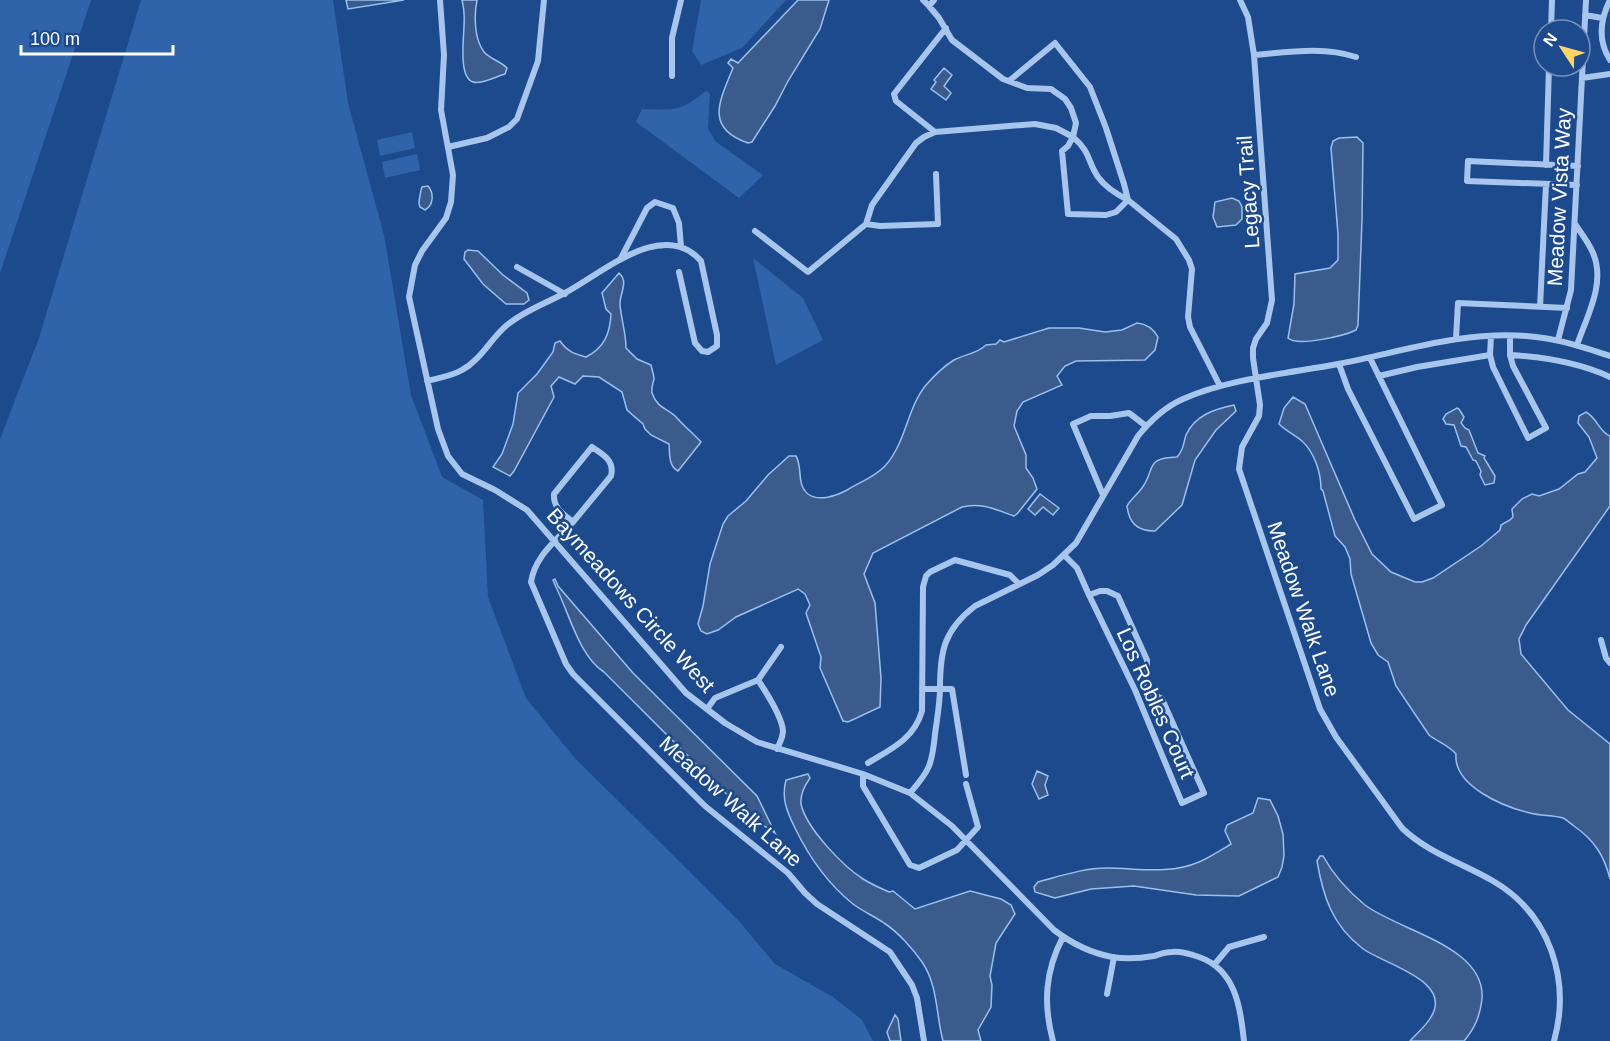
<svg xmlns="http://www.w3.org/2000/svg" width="1610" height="1041" font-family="Helvetica,sans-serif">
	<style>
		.green { fill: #2f64aa }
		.water { fill: #3a5b8b; stroke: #9bc0ef; stroke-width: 1.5 }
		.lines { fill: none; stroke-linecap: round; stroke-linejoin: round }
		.street { stroke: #a8c6ed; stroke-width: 6 }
		.labels { text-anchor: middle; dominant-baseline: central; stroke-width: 5; stroke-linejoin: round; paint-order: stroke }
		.street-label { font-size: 21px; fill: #fff; stroke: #1c4a8c }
	</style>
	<rect width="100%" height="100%" fill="#1c4a8c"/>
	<!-- green -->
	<path class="green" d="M0 0H91L0 273Z
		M141 0H333L348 103 384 235 411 395 442 477 483 500 488 597 526 698 573 756 738 920 775 964 833 997 862 1020 873 1041H0V439L39 338Z
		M701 0H786L742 48 701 65 692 51Z
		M706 91 710 93 708 129 716 142 763 175 739 198 636 122 642 109C674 110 680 112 706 91Z
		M412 132 415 148 380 156 377 140Z
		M417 154 420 170 385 178 382 162Z
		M753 258 803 298 823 340 776 365Z"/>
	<!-- water -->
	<path class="water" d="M346 0H404L348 9Z
		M462 0H477C474 15 474 39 484 52 490 59 500 61 507 68L505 74C497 76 481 85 473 82 456 76 466 28 464 14 464 9 463 5 462 0Z
		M798 0H829L820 29 788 81 775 106 752 142 748 143C704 128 720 100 733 68L728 63 731 59 738 63Z
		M944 68 952 75 944 86 951 93 946 100 931 89 936 82 934 80Z
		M1357 137 1363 143 1362 220 1358 325 1356 330C1344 336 1297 347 1288 338L1294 304 1295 274 1330 268 1338 260V234L1331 148 1333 141 1339 138Z
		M428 186C434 193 434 205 425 210L420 207 419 204C419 200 421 189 422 187Z
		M1232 198 1239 201 1242 207V219L1236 225 1217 227 1213 217 1215 202Z
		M468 250 478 251 503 275 527 293 529 300 524 304H506L483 284 464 259 465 252Z
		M619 273C629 282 620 292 620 304 621 319 626 333 626 348L637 359 651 365C652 370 654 375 654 379 653 384 651 387 652 393 658 410 669 408 678 419 686 428 694 434 701 442L678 471C668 466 670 453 669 444L651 435 645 429 643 424 627 410 622 392 599 377 583 376 575 384 559 377 551 386 554 397 514 471 510 476 493 467 502 454 513 424 518 393 537 374 553 352 555 343 560 341C567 351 574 354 586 357 604 348 610 334 611 314L606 309 602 293Z
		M1137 323C1147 324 1153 328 1158 337L1155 350 1145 360 1076 361 1065 366 1057 376 1062 385 1023 402 1017 411 1014 426 1026 455V468L1033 478 1037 489 1017 514 1014 516C997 510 981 502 962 507L873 553 864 574 875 603 881 678 880 707 848 722 843 721 820 668 821 657 806 613 810 605 805 594 798 589 736 617 718 630 707 634 701 631 698 624 703 606 710 564 723 524 728 516 746 501 768 475 789 456H796C803 468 796 484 808 494 819 502 836 496 847 490 860 482 875 477 885 466 906 443 907 408 926 385 934 376 944 366 954 360 965 354 977 354 986 345L996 344 1000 340 1004 342 1049 328H1079L1105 332 1122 330Z
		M1293 397 1305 404 1355 520 1372 554 1391 572 1415 582H1422L1433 578 1481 546 1500 530 1501 525 1510 520 1513 517 1512 509 1522 499 1532 494 1539 496 1559 489 1578 474 1585 472 1597 458 1589 437 1578 423 1579 416 1586 412C1598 419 1599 432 1610 436V506L1526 625 1519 639 1521 654 1568 710 1610 744V879C1604 855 1594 840 1574 826 1571 824 1567 820 1563 818 1553 815 1541 816 1530 813 1504 807 1453 786 1456 754 1448 745 1438 742 1429 735L1396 686 1388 662 1378 655 1371 643 1351 574 1350 559 1345 547 1335 536 1323 491 1321 489C1321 472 1314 452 1302 441 1295 435 1286 431 1279 424L1284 408Z
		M1234 405 1236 411 1216 430 1195 460 1182 505 1155 531C1137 531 1129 523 1127 506 1131 499 1137 495 1142 488 1156 469 1144 458 1177 457 1184 450 1183 444 1186 435 1195 415 1215 409 1234 405Z
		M1457 408 1459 409 1464 417 1461 423 1465 428 1469 430 1478 453 1485 456 1484 458 1495 476 1494 483 1485 485 1480 475 1481 471 1476 461 1473 460 1466 447 1461 446 1454 425 1446 424 1443 419 1446 414Z
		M1040 494 1059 508 1053 515 1043 507 1035 515 1028 509Z
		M555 579 558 586 633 673 757 796 775 833 760 823 722 790 604 672C579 656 569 613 556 587L553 580Z
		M1037 771 1048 776 1045 785 1048 795 1039 799 1032 784Z
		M808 774 810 778C805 785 800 794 801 804 806 828 843 866 863 879 871 884 880 888 889 892L893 891 915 909 970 891 1001 899 1011 905 1015 914 996 943 990 976 992 985 991 1007 978 1030 981 1041H943C936 1015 938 985 922 962 913 949 898 932 884 923 874 916 862 911 853 904 828 884 809 857 795 828 787 812 781 798 786 780Z
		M1258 798 1270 800 1278 816 1283 834 1284 856 1282 867 1278 877 1239 896 1196 895 1134 886 1091 889 1055 898 1035 892 1034 887 1038 882C1061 876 1083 868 1107 868 1137 868 1169 875 1199 862 1210 857 1221 850 1231 844L1225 831 1227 825 1253 813Z
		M1320 856H1323C1333 874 1349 892 1365 905 1399 931 1486 946 1482 999 1480 1016 1475 1028 1464 1041H1410C1417 1033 1426 1026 1431 1017 1454 980 1382 964 1362 948 1332 925 1323 896 1317 861Z
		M895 1015 898 1019 901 1041H890L887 1032Z"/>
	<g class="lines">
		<!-- street -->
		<path class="street" d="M440 0 444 55 441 110 453 175 451 202 446 218 422 251 415 265 409 297 438 429 448 456 462 474 495 490 527 510 686 693 725 723 757 742 863 774 910 793 952 826 1054 930C1071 943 1091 953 1112 957 1125 959 1142 958 1154 956 1160 954 1165 952 1172 952 1181 951 1190 954 1199 957 1236 970 1240 1007 1244 1041
			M923 0 929 6 934 0
			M1240 0 1248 17 1254 55 1272 300 1267 323 1256 339 1253 348V358L1260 405 1259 416 1242 447 1239 469 1320 709 1336 737 1402 828C1428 853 1462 863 1493 881 1550 914 1571 980 1554 1041
			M1610 0C1600 20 1598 41 1610 60
			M1585 15 1602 18
			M1551 30 1552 0
			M1254 55C1289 52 1323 46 1356 57
			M672 76V38L681 0
			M1582 78 1610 74
			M1009 81 1055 43 1090 87 1106 128 1124 184 1128 200 1176 239 1189 260 1192 269 1188 317 1190 327 1220 386
			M935 132 896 101 894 94 946 28
			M448 147 487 138 509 127 517 119 538 61 544 0
			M1546 165 1549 66
			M1577 185 1467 181 1468 161 1578 166
			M866 224 880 226 938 224 936 174
			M1575 224C1581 233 1589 243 1593 253 1606 283 1587 316 1577 345
			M755 231 808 272 866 224 872 205 916 143 924 137 935 132 1035 124 1056 128 1073 137 1068 146 1062 151 1068 214 1106 215 1116 212 1128 200C1116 194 1106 188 1098 177 1087 161 1091 152 1073 137L1076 123 1071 108 1065 99 1051 89 1027 88 1003 79 952 40 939 18 929 6
			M621 258 647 208 655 202 673 208 679 223 681 247
			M517 267 565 294
			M1540 307 1546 184
			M1491 336 1490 355 1493 367 1528 438 1546 428 1513 366 1510 355V336
			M1456 338 1458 303 1567 308
			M1558 340 1571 290 1586 0
			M1510 355C1544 357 1578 362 1610 377
			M1339 364 1348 389 1414 519 1442 505 1370 358
			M1379 376 1417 367 1490 355
			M427 381C438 378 452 376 462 370 481 360 491 338 507 325 524 311 544 304 563 294 600 275 663 217 701 261L717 335V346L708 352 702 351 695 343 679 272
			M592 447C603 455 615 460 611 476L573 522C563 514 553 508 554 494Z
			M1103 495 1073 424 1091 416H1110L1129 413 1146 426
			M573 522C556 541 535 556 531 582L566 664 573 674 705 806 788 873 805 893 817 904 890 952 912 985 917 998 924 1041
			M1064 555 1077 568 1089 595
			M1100 591H1107L1118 596 1147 660V675L1143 686 1145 690 1162 699 1204 793 1182 803 1135 690 1089 595Z
			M1601 640 1606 658 1610 663
			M758 680C766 692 782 717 783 731 783 738 779 744 777 749
			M922 689H952L966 775
			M707 709 715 698 758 680 781 647
			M868 763C891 749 914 739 922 711L923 587 926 576 930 572 955 560 1010 575 1019 584
			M863 774V786L910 865 919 868 957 850 978 827 966 784
			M910 793C917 785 925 776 929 766 933 756 934 745 935 734 937 719 940 703 940 688 940 651 944 630 975 606L1038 575 1053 565 1076 543 1138 436C1150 421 1165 407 1183 399 1227 379 1290 373 1338 364 1401 352 1462 331 1526 336 1556 338 1583 347 1610 356
			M1214 965 1229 947 1264 937
			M1107 994 1114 957
			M1053 1041C1043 1004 1045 971 1063 937"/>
	</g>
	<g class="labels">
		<!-- street labels -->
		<g class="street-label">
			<text transform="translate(1248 192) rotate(-94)">Legacy Trail</text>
			<text transform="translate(1559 197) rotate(-87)">Meadow Vista Way</text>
			<text transform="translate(631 600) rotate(48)">Baymeadows Circle West</text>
			<text transform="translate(1304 609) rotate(71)">Meadow Walk Lane</text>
			<text transform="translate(1156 703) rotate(66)">Los Robles Court</text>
			<text transform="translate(731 801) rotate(42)">Meadow Walk Lane</text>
		</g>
	</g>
	<!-- north arrow -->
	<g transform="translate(1562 48) rotate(306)"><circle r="28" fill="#1c4a8c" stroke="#7792ba" stroke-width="1.5"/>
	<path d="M0-4.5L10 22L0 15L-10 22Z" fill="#fdd566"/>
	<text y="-9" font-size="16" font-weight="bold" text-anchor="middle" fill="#ffffff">N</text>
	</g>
	<!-- scale -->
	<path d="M21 45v9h152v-9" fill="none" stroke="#ffffff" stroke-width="3"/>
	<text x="30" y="45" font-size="18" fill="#ffffff" stroke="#1c4a8c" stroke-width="4.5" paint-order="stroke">100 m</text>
</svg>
